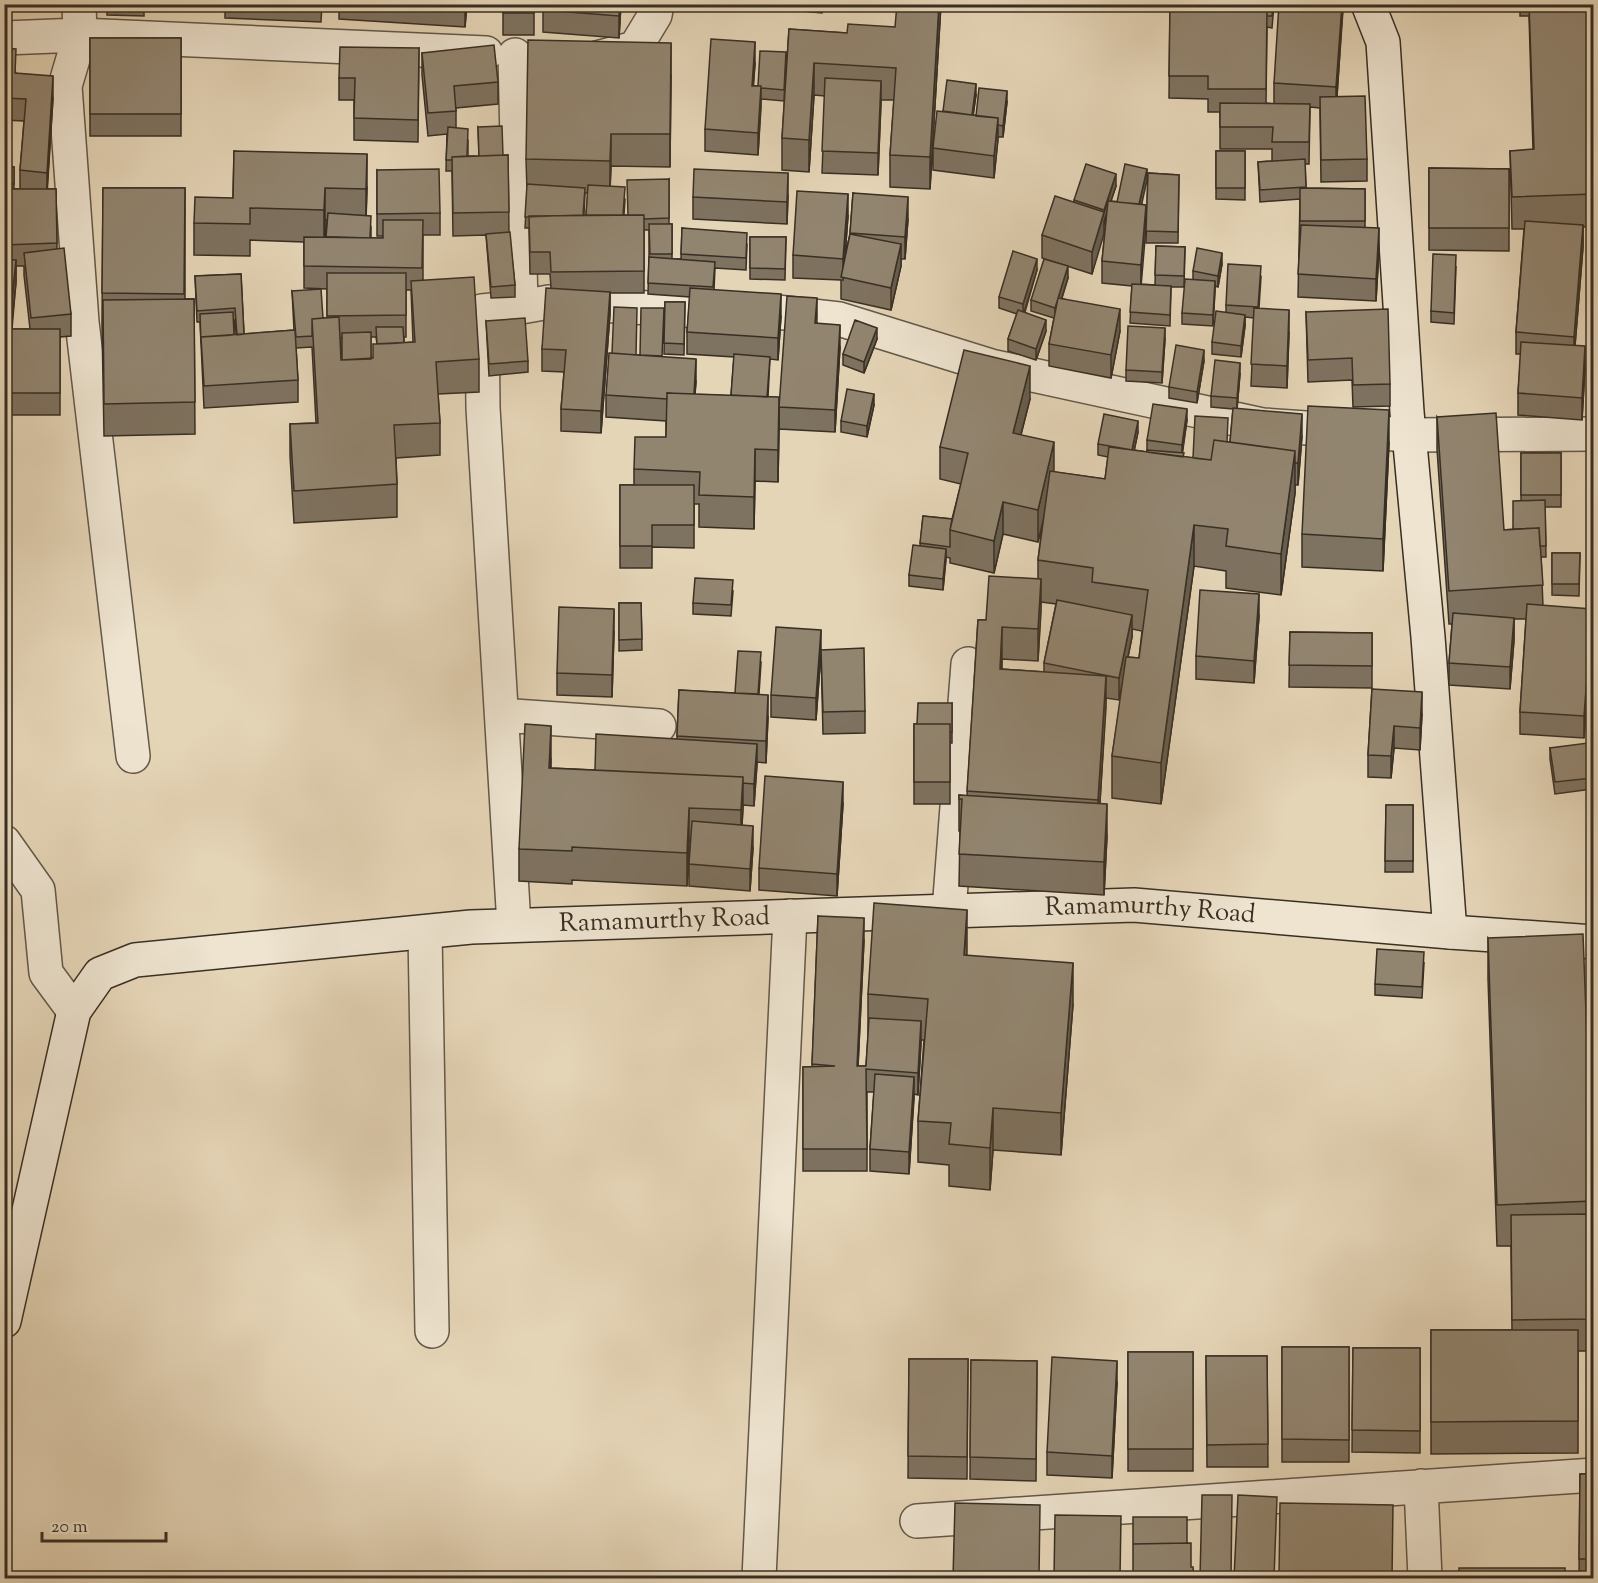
<svg xmlns="http://www.w3.org/2000/svg" width="1598" height="1583" font-family="'Sorts Mill Goudy',serif">
	<style>
		.lines { fill: none; stroke-linecap: round; stroke-linejoin: round }
		.street-casing { stroke: #635849; stroke-width: 36 }
		.secondary-casing { stroke: #382f24; stroke-width: 36 }
		.street { stroke: #eee4d0; stroke-width: 33 }
		.secondary { stroke: #eee4d0; stroke-width: 33 }
		.wall { fill: #7e7260; stroke: #382f24; stroke-width: 1.5; fill-rule: evenodd }
		.shaded-wall { fill: #665d4e; stroke: #382f24; stroke-width: 1.5 }
		.building { fill: #928570; stroke: #382f24; stroke-width: 1.5 }
		.labels { text-anchor: middle; dominant-baseline: central; stroke-width: 6; stroke-linejoin: round; paint-order: stroke }
		.street-label { font-size: 26px; fill: #382f24; stroke: #eee4d0 }
	</style>
	<rect width="100%" height="100%" fill="#e5d5b7"/>
	<filter id="stains"><feTurbulence type="fractalNoise" baseFrequency=".00333" numOctaves="4"/><feColorMatrix values="0 0 0 0 .2 0 0 0 0 .09 0 0 0 0 .02 0 0 0 .5 -.17"/></filter>
	<radialGradient id="worn" r=".72"><stop offset=".6" stop-color="#630" stop-opacity="0"/><stop offset="1" stop-color="#630" stop-opacity=".3"/></radialGradient>
	<g class="lines">
		<defs>
			<path id="street" d="M79 4 80 35 65 86 82 322 133 756
				M4 38 80 35 486 53
				M515 55 521 307 549 302 716 312 768 311 839 319 991 366 1263 425 1409 435 1594 434
				M597 58 635 48 655 15 657 4
				M502 715 659 726
				M4 842 38 890 46 973 74 1011
				M949 911 968 664
				M514 925 483 408 482 311 521 307
				M425 932 432 1331
				M1421 1486 1425 1578
				M917 1521 1594 1475
				M759 1578 790 916"/>
			<g id="secondary">
				<path d="M1368 4 1383 42 1407 412 1428 637 1450 932"/>
				<path id="s1" d="M4 1321 74 1011 100 974 135 960 471 927 1134 905 1450 932 1594 942"/>
			</g>
		</defs>
		<!-- street casing -->
		<use href="#street" class="street-casing"/>
		<!-- secondary casing -->
		<use href="#secondary" class="secondary-casing"/>
		<!-- street -->
		<use href="#street" class="street"/>
		<!-- secondary -->
		<use href="#secondary" class="secondary"/>
	</g>
	<!-- wall -->
	<path class="wall" d="M4 4H49V5L4 6Z
		M107 4H144V16L107 15Z
		M173 4H216V10L173 6Z
		M225 4H322L321 22 225 18Z
		M339 4H467L465 27 339 19Z
		M503 4H534V35H503Z
		M621 4 619 38 543 32V10Z
		M701 4H761V8L701 9Z
		M770 4H822V13L770 8Z
		M825 4H893V10Z
		M941 4 930 189 890 187V155L894 100H881L878 175 822 173 825 96 814 95 809 172 782 170V138L789 29 847 33 895 27Z
		M1014 4H1095L1094 9Z
		M1170 4 1210 9H1222L1274 4 1272 28 1267 27 1266 103 1274 104V83L1343 4 1337 97 1367 159V181L1321 182 1320 108 1310 107 1309 164H1305L1306 188 1365 189V227L1379 250 1376 301 1298 297 1300 199 1260 202 1258 162 1272 161V149H1220V112H1208V99L1169 98Z
		M1589 4 1593 129V226L1583 227V247L1575 345 1585 368 1582 420 1518 415V393L1521 354H1516V332L1524 229H1512L1510 151 1533 150 1529 16H1520V5Z
		M90 38H181V136H90Z
		M4 48 16 73 53 98 47 189H56L57 249 71 314V336L60 337V415H4V167H14V189H20V170L24 121 4 120ZM16 266H24V275L30 329H12L16 282Z
		M419 48 418 142 354 140V100H339V78Z
		M422 53 498 82V104L456 108V128L468 140V156H479L478 127 503 155H508L509 232 515 285V297L491 298 486 235 453 236 452 171H446L447 134 428 136 422 75Z
		M786 63 784 101 761 99 758 155 705 151V129L755 64 753 86H758Z
		M671 75 670 167 611 166 610 186 625 199 624 215H628L669 179V224H672V259H681L682 228 747 244 746 270 715 268 714 290 781 316 778 360 770 359 768 397 779 429 778 482 755 481 754 529 699 527V504H694V548L652 547V568H620V485H634V469L666 437V421L606 417V395L636 355 662 356 696 381 695 394 731 396 734 357 687 354V332L690 297 648 294 649 257V230H644V293H610V314L601 433 561 431V409L564 372 542 371V349L551 288 550 274H530L529 228H525L527 192 526 159ZM585 193H588L586 215H584Z
		M976 95 973 115 976 116 1007 102 1003 137H998L994 178 933 170V148L943 111Z
		M234 151 367 187 366 216 371 227V238H383V236H377V170L440 213V235H423V280L479 359V392L438 394 440 423V455L396 458 397 484V517L294 523 290 456V424L316 423 312 347 296 348 298 380V402L204 408 200 322H197L195 276 241 274 244 334 294 330 292 291 323 318H327V289L304 288V242L250 240V256L194 255V223L233 198ZM325 220H327L326 237H325ZM406 290H411L413 342 404 343V337H406ZM234 320H235L236 335H234ZM371 337H376L377 344 373 358 371 359ZM340 338H342V360H341Z
		M1216 151H1245V200L1216 199Z
		M1429 168 1509 169V251L1429 250Z
		M1148 173 1179 175 1178 243H1146Z
		M1116 186 1111 201 1142 204 1141 284 1155 285 1156 246 1185 247 1184 287H1171L1170 326 1130 323 1132 286 1102 283V261L1107 212 1092 274 1042 258V235L1074 202V200Z
		M103 188H185V299H194L195 434 104 436 102 325Z
		M853 193 908 219 905 259H901V266L891 310 841 299V280L793 278V255L848 216 845 256 850 234Z
		M788 195 787 224 693 219V197Z
		M750 237H786L785 280 750 279Z
		M1222 264 1218 287 1215 286 1213 326 1182 324V313L1193 279V271Z
		M1456 266 1454 324 1431 322V311Z
		M1037 270 1025 312 1046 331 1036 360 1008 351V339L1017 314 999 308V297Z
		M1261 277 1259 308 1289 332 1287 388 1251 386 1254 318 1245 317V326L1241 357 1212 354V342L1226 312V305Z
		M1068 278 1062 298 1120 331 1111 378 1049 366V344L1054 318 1031 311V300Z
		M665 302H685L684 355 664 354Z
		M1306 312 1390 384V406L1353 407 1352 380 1308 382Z
		M486 321 528 361V372L489 376Z
		M817 323 840 347 835 432 779 429V407Z
		M877 339 864 373 843 365V354Z
		M1165 339 1162 383 1126 381V370Z
		M1204 361 1197 403 1169 398V387Z
		M1240 374 1237 409 1302 436 1298 485H1295V493L1281 595 1226 588V571L1194 566 1161 804 1112 798V756L1123 684 1119 700 1106 698 1100 803 1107 836 1104 895 959 886 960 831H959V795L967 796 978 620H986L1038 579V560L1043 519 1038 542 1003 534 994 573 950 563V558L946 557 943 590 909 586V575L920 546 923 516 952 519 961 484 940 479V447L1030 399 1021 435 1054 472 1105 479 1108 457 1098 455V444L1138 432 1134 450 1147 452V440L1187 420 1182 453 1184 457 1193 458 1228 442H1230L1233 409 1211 407V396ZM1041 602 1056 604 1044 663V672L1002 669V659L1038 661ZM1132 629 1142 631 1139 658 1128 657 1132 637Z
		M874 405 867 437 841 432V421Z
		M1437 417 1504 530 1513 529 1521 501V453H1561V507H1545L1546 557H1541L1543 606 1592 631 1584 738 1520 734V712L1526 619H1514V640L1510 689 1449 685V663L1452 624H1449L1437 449Z
		M1389 443 1383 571 1302 567V534Z
		M1552 553H1580L1579 596 1552 595Z
		M733 591 731 616 693 614V603Z
		M619 603H641L642 650 619 651Z
		M1259 616 1254 683 1196 679V656Z
		M614 632 612 697 557 695V673Z
		M1290 632 1372 633V688L1289 687Z
		M821 650 865 711V733L823 734Z
		M821 652 816 720 771 717V695Z
		M761 663 759 694 768 717 766 763 757 762 754 806 743 805 742 825 753 848 750 891 689 886V864L691 840H689L687 886 572 880V884L519 881V849L551 758V768L595 770 677 739 679 690 735 693Z
		M1372 689 1422 714 1420 750 1394 748 1391 778 1368 777V755Z
		M952 703V743H950V804H914V724H917Z
		M1550 748 1592 778V789L1555 794 1550 759Z
		M843 804 837 896 759 890V868Z
		M1386 805H1413V872H1385Z
		M818 916 864 940 858 1066H866L868 1036V994L967 955 1073 1004 1061 1155 993 1150 990 1190 949 1186V1165L918 1162V1121L924 1040H921L918 1095 914 1094 909 1174 870 1171V1149L874 1092H867V1171H803V1067H812Z
		M1488 938 1588 1066 1593 946V1351H1578V1453L1431 1454V1330H1512L1511 1246H1497L1488 979Z
		M1424 963 1422 998 1375 995V984Z
		M1282 1347H1349V1462H1282Z
		M1353 1348H1420V1453L1352 1452Z
		M1128 1352H1193V1471H1128Z
		M1206 1356H1267L1268 1467H1207Z
		M909 1359H968L967 1479 908 1478Z
		M971 1360 1037 1361 1036 1481 970 1479Z
		M1117 1383 1112 1478 1047 1475V1452Z
		M1580 1474H1593V1578H1579Z"/>
	<!-- shaded-wall -->
	<path class="shaded-wall" d="M467 4 465 27V5Z
		M620 4H621L619 38V16Z
		M939 4H941L930 189V157Z
		M1342 4H1343V10L1336 109V87Z
		M755 42V64L752 108V86Z
		M671 43V75L670 167V134Z
		M814 63V95L809 172V140Z
		M53 76V98L47 195V173Z
		M881 81V103L878 175V153Z
		M976 84V95L971 131V120Z
		M761 86V108L758 155V133Z
		M1007 91V102L1003 137V126Z
		M998 118V140L994 178V156Z
		M611 134V166L610 193V161Z
		M367 154V187L366 222V189Z
		M1147 169V180L1138 221V210Z
		M788 173V195L787 224V202Z
		M1116 174V186L1104 221V234L1092 274V252Z
		M325 188V220L324 242V210Z
		M848 194V216L843 281V259Z
		M908 197V219L905 259V237Z
		M1146 205V227L1141 287V265Z
		M1583 225V247L1574 359V337Z
		M1379 228V250L1376 301V279Z
		M901 244V266L891 310V288Z
		M1222 253V264L1218 287V276Z
		M1037 259V270L1023 316V304Z
		M16 260V282L11 331V309Z
		M1068 266V278L1055 319V308Z
		M1215 281V292L1213 326V315Z
		M610 292V314L601 433V411Z
		M781 294V316L778 360V338Z
		M817 298V320L815 345V323Z
		M1120 309V331L1111 378V355Z
		M1289 310V332L1287 388V366Z
		M1245 315V326L1241 357V346Z
		M1046 320V331L1036 360V349Z
		M840 325V347L835 432V410Z
		M877 328V339L864 373V362Z
		M1165 328V339L1162 383V372Z
		M1585 346V368L1582 420V398Z
		M1204 350V361L1197 403V392Z
		M696 359V381L693 422V400Z
		M1240 363V374L1237 409V398Z
		M1030 366V399L1013 465V433Z
		M874 394V405L867 437V426Z
		M779 397V429L778 482V450Z
		M1187 409V420L1182 457V445Z
		M1389 410V443L1383 571V539Z
		M1302 414V436L1298 485V463Z
		M1138 421V432L1132 462V451Z
		M1054 442V475L1038 542V510Z
		M755 449V481L754 529V497Z
		M1295 451V493L1281 595V554Z
		M1003 502V534L994 573V541Z
		M1194 525V566L1161 804V763Z
		M946 549V560L943 590V579Z
		M1041 579V612L1038 661V629Z
		M1259 594V616L1254 683V661Z
		M614 609V632L612 697V675Z
		M1592 609V631L1584 738V716Z
		M1132 615V637L1119 700V678Z
		M1514 618V640L1510 689V667Z
		M1002 627V659L1000 701V669Z
		M821 630V652L816 720V698Z
		M1106 676V708L1098 832V800Z
		M1422 692V714L1420 750V728Z
		M768 695V717L766 763V741Z
		M551 726V758L549 800V768Z
		M1394 726V748L1391 778V756Z
		M757 744V766L754 806V784Z
		M743 777V809L741 842V810Z
		M843 782V804L837 896V874Z
		M1107 804V836L1104 895V862Z
		M689 808V840L687 886V853Z
		M753 826V848L750 891V869Z
		M967 910V952L964 997V955Z
		M864 918V940L857 1088V1066Z
		M1073 963V1004L1061 1155V1113Z
		M921 1021V1044L918 1095V1073Z
		M914 1077V1099L909 1174V1152Z
		M993 1108V1150L990 1190V1148Z
		M1117 1361V1383L1112 1478V1456Z"/>
	<!-- building -->
	<path class="building" d="M503 4H534V13H503Z
		M544 4H620L619 16 543 10Z
		M897 4H939L930 157 890 155 896 68 814 63 809 140 782 138 789 29 847 33 848 24 895 27Z
		M1170 4H1210V9H1267L1266 89H1208V76H1169Z
		M1222 4H1273L1272 16H1267V9H1222Z
		M1279 4H1342L1336 87 1274 83Z
		M1529 4H1589L1593 129V194L1512 197 1510 151 1534 149Z
		M90 38H181V114H90Z
		M711 39 755 42 752 86H761L758 133 705 129Z
		M528 40 671 43 670 134H611L610 161 526 159Z
		M494 45 498 82 454 86 456 111 428 113 422 53Z
		M340 47 419 48 418 120 354 118 355 78H339Z
		M4 48 16 49 15 73 53 76 47 173 20 170 26 99 4 98Z
		M760 51 786 52 784 90 761 88V86H758Z
		M825 78 881 81 878 153 822 151Z
		M947 80 976 84 972 115 943 111Z
		M979 88 1007 91 1003 126 998 125V118L976 116Z
		M1365 96 1367 159 1321 160 1320 97Z
		M1220 103 1310 104 1309 142H1272L1273 127H1220Z
		M937 111 998 118 994 156 933 148Z
		M502 126 503 155 479 156 478 127Z
		M448 127 468 129 467 156 452 157V160H446Z
		M234 151 367 154 366 189 325 188 324 210 250 208V224L194 223 195 197 233 198Z
		M1216 151H1245V188H1216Z
		M508 155 509 212 453 213 452 157Z
		M1305 159 1306 187 1260 190 1258 162Z
		M1086 164 1116 174 1104 210 1074 200Z
		M1125 164 1147 169 1139 204 1117 202Z
		M4 167H14V184L4 183Z
		M1429 168 1509 169V228H1429Z
		M439 169 440 213 377 214V170Z
		M694 169 788 173 787 202 693 197Z
		M1148 173 1179 175 1178 232 1146 231Z
		M669 179V218L644 219V215H628L627 180Z
		M527 184 585 188 583 215 525 217Z
		M588 185 625 187 623 215H586Z
		M103 188H185L184 294 102 293Z
		M1300 188 1365 189V221H1300Z
		M4 189H56L57 243 4 245Z
		M797 191 848 194 843 259 793 255Z
		M853 193 908 197 905 237 850 233Z
		M1055 196 1104 212 1092 252 1042 235Z
		M1108 201 1146 205 1141 265 1102 261Z
		M328 213 371 216 370 238 326 237Z
		M644 215V271L551 272 550 252H530L529 216Z
		M383 220H423L422 268 304 266V237L383 238Z
		M1525 221 1583 225 1574 337 1516 332Z
		M649 224H672V254H650Z
		M1301 225 1379 228 1376 279 1298 274Z
		M682 228 747 233 746 258 681 254Z
		M510 232 515 285 491 287 486 234Z
		M850 234 901 244 891 288 841 277Z
		M750 237H786L785 269 750 268Z
		M1156 246 1185 247 1184 276 1155 275Z
		M64 248 71 314 31 318 24 253Z
		M1197 248 1222 253 1218 276 1193 271Z
		M1013 251 1037 259 1023 304 999 297Z
		M1433 254 1456 255 1454 313 1431 311Z
		M649 257 715 262 713 287 648 283Z
		M4 259 16 260 11 309 4 308Z
		M1044 259 1068 266 1055 308 1031 300Z
		M1228 264 1261 266 1258 307 1226 305Z
		M327 273H406V315L327 316Z
		M241 274 244 334 237 335 235 308 197 311 195 276Z
		M474 277 479 359 436 362 440 423 394 425 397 484 294 491 290 424 318 423 312 319 339 317 341 360 373 358V344L415 342 411 281Z
		M1185 279 1215 281 1213 315 1182 313Z
		M1132 284 1171 286 1170 315 1130 312Z
		M546 288 610 292 601 411 561 409 566 350 542 349Z
		M690 288 781 294 778 338 687 332Z
		M321 289 323 318 312 319V336L296 337 292 291Z
		M787 296 817 298 815 323 840 325 835 410 779 407Z
		M1058 298 1120 309 1111 355 1049 344Z
		M194 299 195 402 104 404 103 300Z
		M665 302H685L684 344 664 343Z
		M614 307 637 308 636 355 612 353Z
		M641 308H664L662 356 640 355Z
		M1254 308 1289 310 1287 366 1251 364Z
		M1388 309 1390 384 1353 385 1352 358 1308 360 1306 312Z
		M1018 310 1046 320 1036 349 1008 339Z
		M1216 311 1245 315 1241 346 1212 342Z
		M233 312 234 335 201 337V343L200 314Z
		M525 318 528 361 489 364 486 321Z
		M855 320 877 328 864 362 843 354Z
		M1128 326 1165 328 1162 372 1126 370Z
		M376 327H403L404 343 377 344Z
		M4 329H60V393H4Z
		M295 330 298 380 204 386 201 337Z
		M371 332V359L342 360V333Z
		M1521 342 1585 346 1582 398 1518 393Z
		M1176 345 1204 350 1197 392 1169 387Z
		M964 350 1030 366 1013 433 1054 442 1038 510 1003 502 994 541 950 530 968 453 940 447Z
		M609 353 696 359 694 394 667 393V399L606 395Z
		M734 354 770 357 767 397 731 395Z
		M1215 360 1240 363 1237 398 1211 396Z
		M847 389 874 394 867 426 841 421Z
		M667 393 779 397 778 450 755 449 754 497 699 495 700 472 634 469 635 437H666Z
		M1153 404 1187 409 1182 445 1147 440Z
		M1308 406 1389 410 1383 539 1302 534Z
		M1233 408 1302 414 1298 463H1295V451L1230 442Z
		M1496 413 1504 530 1539 528 1543 585 1449 591 1437 417Z
		M1104 414 1138 421 1132 450 1098 444Z
		M1195 416 1228 418 1227 442 1214 440 1211 460 1193 458Z
		M1214 440 1295 451 1281 554 1226 546 1228 529 1194 525 1161 763 1112 756 1126 657 1139 658 1148 590 1092 582 1093 568 1038 560 1050 471 1105 479 1109 447 1211 460Z
		M1147 450 1184 453 1183 457 1147 452Z
		M1521 453H1561V495H1521Z
		M620 485H694V525H652V546H620Z
		M1545 500 1546 546H1540L1539 528 1513 529V501Z
		M923 516 952 519 950 530V547L920 543Z
		M913 545 946 549 943 579 909 575Z
		M1552 553H1580L1579 584H1552Z
		M989 576 1041 579 1038 629 1002 627 1000 669 1106 676 1098 800 967 791 978 620H986Z
		M695 578 733 580 731 605 693 603Z
		M1200 590 1259 594 1254 661 1196 656Z
		M1057 600 1132 615 1119 678 1044 663Z
		M619 603H641L642 639 619 640Z
		M1527 604 1592 609 1584 716 1520 712Z
		M559 607 614 609 612 675 557 673Z
		M1453 613 1514 618 1510 667 1449 663Z
		M776 627 821 630 816 698 771 695Z
		M1290 632 1372 633V666L1289 665Z
		M864 648 865 711 823 712 821 650Z
		M738 651 761 652 758 694 735 693Z
		M1372 689 1422 692 1420 728 1394 726 1391 756 1368 755Z
		M679 690 768 695 766 741 677 736Z
		M918 703H952V732H950V724H917Z
		M525 724 551 726 549 768 743 777 741 810 689 808 687 853 572 847V851L519 849Z
		M914 724H950V782H914Z
		M596 734 757 744 754 784 743 783V777L595 770Z
		M1588 743 1592 778 1555 782 1550 748Z
		M765 776 843 782 837 874 759 868Z
		M959 795 1107 804 1104 862 959 854 962 799H959Z
		M1386 805H1413V861H1385Z
		M692 821 753 826 750 869 689 864Z
		M874 903 967 910 964 955 1073 963 1061 1113 993 1108 990 1148 949 1144 951 1123 918 1121 928 999 868 994Z
		M818 916 864 918 857 1066H866L869 1018 921 1021 918 1073 866 1069 867 1149H803V1067L835 1066 812 1064Z
		M1583 934 1588 1066H1593V1201L1497 1205 1488 938Z
		M1590 946H1593V1066H1588Z
		M1377 949 1424 952 1422 987 1375 984Z
		M875 1074 914 1077 909 1152 870 1149Z
		M1593 1214V1319L1512 1320 1511 1215Z
		M1431 1330H1578V1421L1431 1422Z
		M1282 1347H1349V1440L1282 1439Z
		M1353 1348H1420V1431L1352 1430Z
		M1128 1352H1193V1449H1128Z
		M1206 1356H1267L1268 1444 1207 1445Z
		M1052 1357 1117 1361 1112 1456 1047 1452Z
		M909 1359H968L967 1457 908 1456Z
		M971 1360 1037 1361 1036 1459 970 1457Z
		M1580 1474H1593V1559H1579Z
		M1202 1495H1232L1231 1578H1200Z
		M1238 1495 1277 1497 1274 1578H1234Z
		M955 1503 1040 1505 1039 1578H953Z
		M1280 1503 1393 1505 1392 1578H1279Z
		M1055 1515 1121 1516 1120 1578H1054Z
		M1133 1517H1187V1543L1133 1544Z
		M1191 1543V1567H1193L1194 1578H1133V1544Z
		M1459 1568H1565V1578H1459Z"/>
	<g class="labels">
		<!-- street labels -->
		<g class="street-label">
			<text stroke="none"><textPath href="#s1" startOffset="1418">Ramamurthy Road</textPath></text>
			<text stroke="none"><textPath href="#s1" startOffset="932">Ramamurthy Road</textPath></text>
		</g>
	</g>
	<!-- margin -->
	<rect width="1598" height="1583" fill="none" stroke="#e5d5b7" stroke-width="24"/>
	<rect x="6" y="6" width="1586" height="1571" fill="none" stroke="#382f24" stroke-width="3"/>
	<rect x="12" y="12" width="1574" height="1559" fill="none" stroke="#382f24" stroke-width="1.5"/>
	<!-- scale -->
	<path d="M42 1532v9h124v-9" fill="none" stroke="#382f24" stroke-width="3"/>
	<text x="51" y="1532" font-size="18" fill="#382f24" stroke="#eee4d0" stroke-width="4.5" paint-order="stroke">20 m</text>
	<rect width="100%" height="100%" filter="url(#stains)"/>
	<rect width="100%" height="100%" fill="url(#worn)"/>
</svg>
